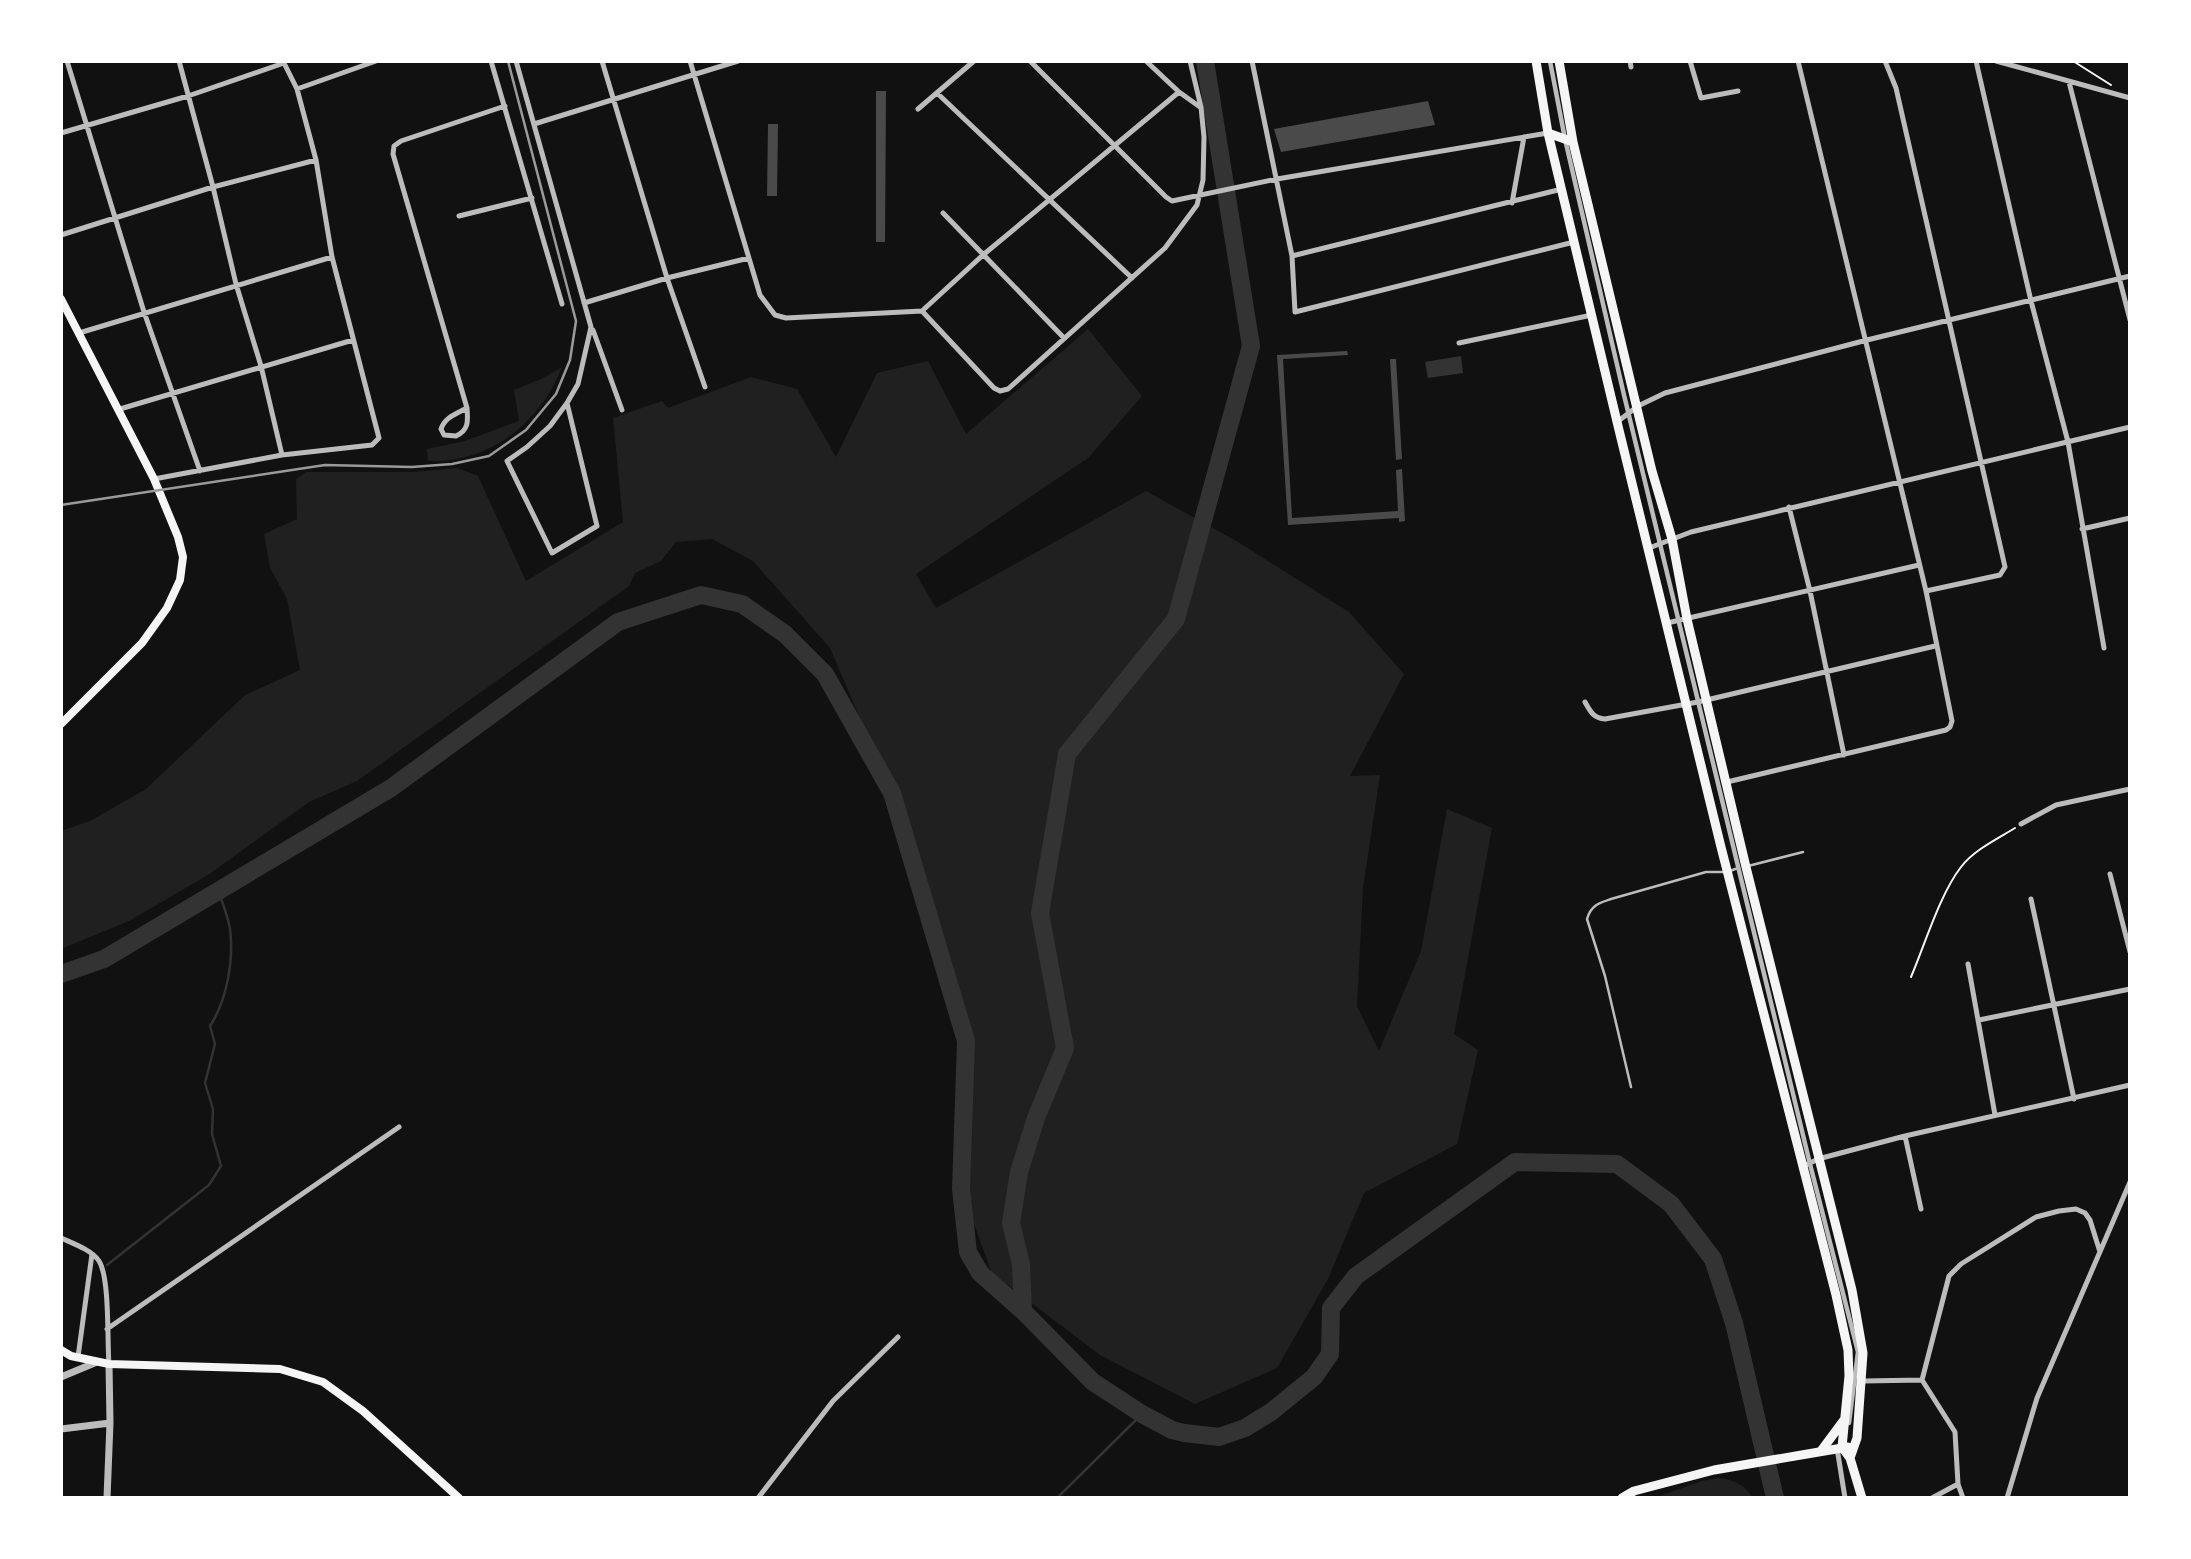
<svg xmlns="http://www.w3.org/2000/svg" width="2191" height="1559" font-family="Spectral,serif">
	<style>
		.green { fill: #202020 }
		.water { fill: #333 }
		.lines { fill: none; stroke-linecap: round; stroke-linejoin: round }
		.stream { stroke: #333; stroke-width: 2.5 }
		.river { stroke: #333; stroke-width: 18 }
		.building { fill: #4a4a4a }
		.path { stroke: #f5f5f5; stroke-width: 2 }
		.service { stroke: #bcbcbc; stroke-width: 2.5 }
		.pedestrian { stroke: #bcbcbc; stroke-width: 4.5 }
		.minor { stroke: #bcbcbc; stroke-width: 5 }
		.tertiary { stroke: #bcbcbc; stroke-width: 7 }
		.secondary { stroke: #f5f5f5; stroke-width: 8 }
		.primary { stroke: #f5f5f5; stroke-width: 9 }
		.trunk { stroke: #f5f5f5; stroke-width: 9 }
		.rail { stroke: #9a9a9a; stroke-width: 2.5 }
	</style>
	<rect width="100%" height="100%" fill="#111"/>
	<!-- green -->
	<path class="green" d="M1088 329 1142 396 1088 458 916 574 936 608 1146 491 1238 542 1349 612 1404 674 1350 776 1380 775 1363 888 1357 1006 1379 1051 1421 951 1447 809 1492 828 1454 1034 1478 1050 1457 1144 1364 1193 1328 1279 1277 1368 1195 1404 1100 1355 992 1273 961 1189 966 1041 892 793 830 648 753 561 712 539 676 542 661 561 635 573 629 586 357 781 309 802 208 875 129 921 61 949V831L90 821 146 789 245 695 300 670 287 599 270 568 264 534 297 519 296 479 306 472H414L457 468 478 476 526 581 623 522 613 418 662 401 668 408 751 377 797 389 836 457 877 373 928 361 966 434Z
		M562 367C541 422 489 464 428 461L427 449 465 441 519 421 514 390 541 379Z
		M1718 1478C1734 1480 1744 1484 1753 1498H1654L1702 1481Z"/>
	<!-- water -->
	<path class="water" d="M1461 356 1463 373 1428 378 1425 362Z"/>
	<g class="lines">
		<!-- stream -->
		<path class="stream" d="M107 1265 209 1185 221 1166 212 1134 213 1109 205 1083 215 1044 210 1026C227 1000 234 960 230 929 228 916 222 903 219 891
			M1057 1498 1142 1414"/>
		<!-- river -->
		<path class="river" d="M61 974 104 959 391 788 618 622 701 595 742 604 785 634 825 674 892 793 966 1041 961 1189 968 1252 980 1273 1023 1311 1093 1382 1142 1414 1172 1430 1184 1433 1219 1437 1245 1428 1271 1412 1314 1377 1330 1354 1331 1308 1356 1276 1515 1162 1617 1164 1671 1204 1713 1259 1734 1323 1775 1498
			M1023 1311 1021 1264 1011 1223 1019 1172 1036 1118 1065 1048 1040 913 1067 754 1176 619 1251 346 1205 61"/>
	</g>
	<!-- building -->
	<path class="building" d="M876 91H886L885 242H876Z
		M1428 101 1435 125 1281 152 1274 129Z
		M768 124H778L777 196H767Z
		M1347 351 1348 355 1283 359 1292 518 1398 511 1396 470 1402 469 1405 521 1399 522V518L1288 525 1277 355Z
		M1390 359H1396L1402 459 1396 460Z"/>
	<g class="lines">
		<!-- path -->
		<path class="path" d="M2073 61 2111 85
			M1911 977C1925 944 1940 894 1961 867 1974 850 1997 839 2015 828"/>
		<!-- service -->
		<path class="service" d="M1748 866 1803 852
			M1631 1087 1605 976 1587 919C1591 905 1599 903 1611 899L1706 872H1727L1738 868"/>
		<!-- pedestrian -->
		<path class="pedestrian" d="M1550 61 1565 139 1624 395 1810 1164 1858 1352 1849 1423"/>
		<!-- minor -->
		<path class="minor" d="M67 61 144 312 200 471
			M179 61 213 187 236 284 261 366 282 455
			M491 61 562 304
			M516 61 591 327 578 384 567 403 550 426 527 447 507 461 552 553 597 526 567 403
			M602 61 667 278 705 387
			M690 61 760 295 775 315 786 318 922 311 983 255 1179 92
			M1030 61 1166 197 1172 201 1277 179 1548 133
			M1146 61 1179 92 1200 107
			M1252 61 1292 256 1295 312 1574 242
			M1630 61 1631 67
			M1690 61 1701 98 1738 91
			M1885 61 1896 88 2005 567 2000 575 1926 591
			M1976 61 2031 301 2068 442 2104 648
			M1996 61 2130 98
			M2069 82 2130 320
			M297 89 376 61
			M937 93 1132 278
			M918 109 974 61
			M534 124 738 61
			M61 133 188 96 284 63
			M1512 203 1524 137
			M943 213 1064 338
			M459 216 532 198
			M61 235 213 187 316 160
			M1292 256 1562 189
			M584 303 667 278 749 258
			M922 311 994 388 1000 391 1008 389 1165 248 1197 205 1203 180 1204 137 1201 107 1190 61
			M593 330 622 410
			M79 333 332 257
			M1459 343 1592 315
			M467 408C456 414 445 417 441 429L444 435 456 436C469 430 468 421 467 408L393 154 394 146 401 141 505 106
			M120 409 353 340
			M1617 422 1638 406 1665 393 1867 340 2130 276
			M154 479 282 455 372 445 379 438 332 257 316 160 297 89 283 61
			M1789 507 1810 591 1844 755
			M2082 529 2130 518
			M1649 548 1691 532 2130 427
			M1667 623 1919 565
			M1585 702C1590 711 1593 718 1605 719L1698 702 1935 646
			M1727 782 1946 730 1950 727 1952 721 1926 591 1798 61
			M2021 824 2056 805 2130 789
			M2110 874 2130 952
			M2031 899 2074 1099
			M1968 964 1995 1115
			M1979 1020 2130 989
			M1905 1136 1921 1209
			M1804 1166 1818 1159 1905 1136 2130 1085
			M61 1238C72 1243 92 1250 99 1261 110 1278 107 1342 109 1364
			M107 1329 399 1127
			M78 1357 92 1254
			M1863 1381 1922 1380
			M1837 1448 1845 1498
			M758 1498 833 1401 898 1337
			M1932 1498 1958 1484
			M1963 1498 1958 1484 1955 1432 1922 1380 1949 1276 1961 1264 2036 1217 2059 1211 2076 1209 2085 1213 2090 1220 2100 1252
			M2007 1498 2037 1398 2130 1182"/>
		<!-- tertiary -->
		<path class="tertiary" d="M61 1377 97 1362
			M61 1429 110 1423
			M107 1498 110 1423 109 1364"/>
		<!-- secondary -->
		<path class="secondary" d="M61 299 154 479 178 537 183 557 180 580 167 608 142 643 61 724
			M61 1350 71 1356 109 1364 280 1369 323 1382 363 1411 459 1498"/>
		<!-- primary -->
		<path class="primary" d="M1622 1498 1634 1491 1714 1470 1848 1447"/>
		<!-- trunk -->
		<path class="trunk" d="M1536 61 1548 133 1619 430 1721 847 1836 1295 1848 1350 1849 1376 1842 1447 1850 1458 1862 1498
			M1559 61 1573 142 1652 471 1672 539 1687 619 1746 867 1852 1290 1863 1353 1857 1438 1850 1458
			M1548 133 1573 142
			M1821 1451 1844 1420"/>
		<!-- rail -->
		<path class="rail" d="M61 505 325 465 412 467 452 464 489 456 526 430 556 394 570 360 576 321 508 61"/>
	</g>
	<!-- border -->
	<rect width="2191" height="1559" fill="none" stroke="#ffffff" stroke-width="126"/>
</svg>
